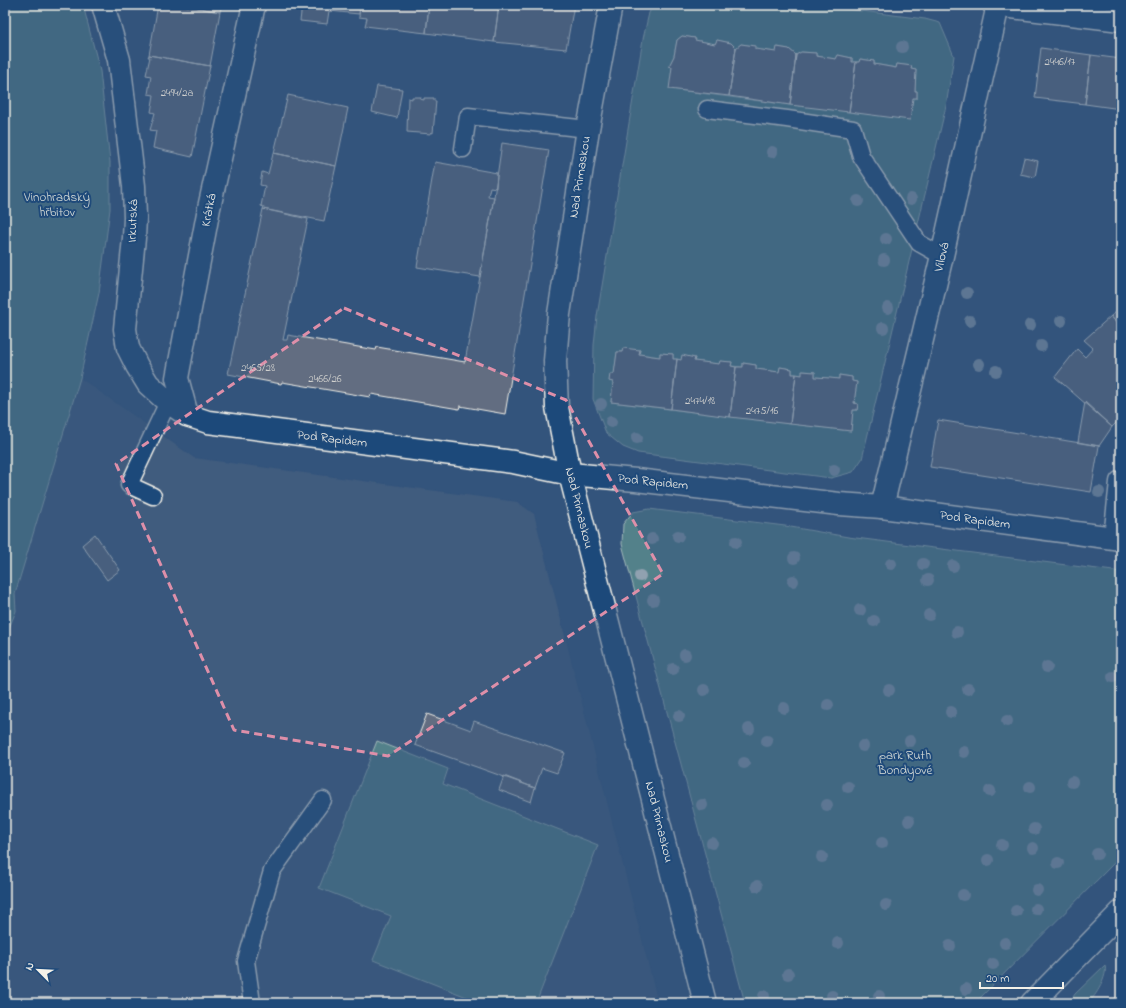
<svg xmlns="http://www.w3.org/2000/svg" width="1126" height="1008" font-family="'Indie Flower',sans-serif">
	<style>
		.built { fill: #415c7e }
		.green { fill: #52818a; stroke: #a3b9b9; fill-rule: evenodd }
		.building { fill: #626d81; stroke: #f4f1e8 }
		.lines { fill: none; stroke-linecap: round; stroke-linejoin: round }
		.lane-casing { stroke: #f4f1e8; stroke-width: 19 }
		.street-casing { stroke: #f4f1e8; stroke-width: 25 }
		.secondary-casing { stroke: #f4f1e8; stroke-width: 25 }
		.lane { stroke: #1f4a7a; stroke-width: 16 }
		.street { stroke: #1f4a7a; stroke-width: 22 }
		.secondary { stroke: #1f4a7a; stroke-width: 22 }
		.tree { fill: #90a1b0 }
		.marked { fill: none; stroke: #de8fa9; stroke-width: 3; stroke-dasharray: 8 5; stroke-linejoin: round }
		.labels { text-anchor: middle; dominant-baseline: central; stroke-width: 4; stroke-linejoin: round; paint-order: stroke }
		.number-label { font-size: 11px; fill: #d0d0ce }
		.street-label { font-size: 13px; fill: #f4f1e8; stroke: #1f4a7a }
		.park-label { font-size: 13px; fill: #dce0da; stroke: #1f4a7a }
	</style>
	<rect width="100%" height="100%" fill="#33547c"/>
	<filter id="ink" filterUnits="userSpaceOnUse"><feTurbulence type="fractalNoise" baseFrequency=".025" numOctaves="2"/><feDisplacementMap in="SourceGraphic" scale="8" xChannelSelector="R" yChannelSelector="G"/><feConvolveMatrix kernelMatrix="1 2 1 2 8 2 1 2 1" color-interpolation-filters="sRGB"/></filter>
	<g filter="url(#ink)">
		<!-- built -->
		<path class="built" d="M80 378 194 458 517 502 534 514 658 1003H5V638L16 611 15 594Z"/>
		<!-- green -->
		<path class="green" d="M5 5H83L100 71 110 162V209L99 293 80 378 15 594 16 611 5 638Z
			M653 5H814L925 19 940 23 954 56 946 106 862 459 853 472 831 478 638 453 623 447 606 433 593 399 594 345 597 316 643 39 649 13ZM682 36 695 38V40L715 44 717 40 731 43 736 48 741 44 754 46 755 49 776 52 778 47 789 49 796 55 802 52 816 53V56L836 59 838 55 852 58V62H859L860 59 874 61V64L896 68 897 64 912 66 911 69 916 70 915 91H917V98L790 105 670 89 672 67 669 66 674 56 677 40ZM640 350 639 354 660 357V353L673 354V359L681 360 695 358 694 361 719 364 720 361 732 362 731 366 743 367V363L756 365V369L779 372 780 367 792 369V374L802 375 803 371 815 372V377L839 379V375L852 377V381L857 382 854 403 858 404 857 410H853L851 431 611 402 613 382 609 381 614 374 617 352Z
			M649 509 785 526 848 537 1121 572V856L975 1003H745L622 544 623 524 633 512Z
			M377 741 448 769 443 784 598 845 536 1003H482L373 960 391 916 319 888Z
			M1105 965C1108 976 1096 996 1088 1003H1069L1075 994Z"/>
		<!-- building -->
		<path class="building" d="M158 5H183L220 12 210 66 149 55Z
			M183 5H222L220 12Z
			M302 5H360L359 14 329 11 327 24 300 21Z
			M360 5H429L426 33 365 26 367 18 359 17Z
			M429 5H499L494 42 426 33Z
			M499 5H574L566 49 494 42Z
			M682 36 695 38V40L715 44 717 40 731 43 736 48 729 96 669 89 672 67 669 66 674 56 677 40Z
			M741 44 755 46V49L776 52 777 47 789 49 796 55 790 105 729 96 736 48Z
			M1041 48 1091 55 1085 104 1035 98Z
			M801 52 816 53V56L836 59 838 55 852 58V62H856L849 112 790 105 796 55Z
			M149 55 210 66 192 157 153 148 156 131 150 130 155 113 151 112 154 95 148 94 151 76 146 75 150 57H148Z
			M1091 55 1121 59V109L1085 104Z
			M860 59 874 61V64L896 68 897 64 912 66 911 69 916 70 915 91H917V98H913L910 120 849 112 856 62H859Z
			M377 86 402 89 397 118 372 112Z
			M288 95 348 108 336 166 274 153Z
			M412 97H421L420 99 424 100V98H434V101H436L433 133 431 132V134L407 132 408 98 412 99Z
			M502 143 549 150 505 414 460 406 459 409 371 394 370 397 282 382 281 384 228 374 263 209 308 219 283 340H287L288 335 376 350 377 347 465 362 494 197Z
			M274 153 336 166 324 221 263 209 264 207 261 206 265 186 260 185 262 172 268 174 273 154H274Z
			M1024 158 1038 161 1035 177 1020 174Z
			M435 162 497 173 496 188 490 187 488 196 494 197 480 277 417 267Z
			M1121 308V329L1111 316Z
			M1111 316 1121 329V418L1112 427 1055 377 1077 349 1085 357 1093 348 1084 340Z
			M623 348 640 350 639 354 652 356 660 357V353L673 354V359H677L671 409 611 402 613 382 609 381 610 374H614L617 352H622Z
			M682 355 695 358 694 361 719 364 720 361 732 362 731 366 736 367 730 417 671 409 677 359 681 360Z
			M743 363 756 365V369L779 372 780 367 792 369V374H796L790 424 730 417 736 367H743Z
			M802 371 815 372V377L830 378 839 379V375L852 377V381L857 382 854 403 858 404 857 410H853L851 431 790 424 796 374 802 375Z
			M1085 402 1112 427 1099 446 1078 442Z
			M938 420 1099 446 1091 492 930 467Z
			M95 534 120 570 107 580 82 545Z
			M427 714 471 730 474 721 565 753 557 773 542 768 535 788 415 745Z
			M504 776 535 788 531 802 499 790Z"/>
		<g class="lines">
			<defs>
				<path id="lane" d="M707 109 787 119 853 129 861 156 919 243 942 256
					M463 149 468 116 588 129
					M153 496 129 485 168 402
					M252 1003 246 961 272 871 323 800"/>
				<path id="street" d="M611 5 588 129 559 314 555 361 557 407 570 474 705 1003
					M187 415 177 378 209 208 254 5
					M882 507 942 256 998 5
					M1115 538 1121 482"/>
				<path id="secondary" d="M103 5 119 60 134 186 135 218 134 238 125 329 128 348 137 366 148 384 168 402 187 415 208 422 513 462 570 474 636 480 839 504 882 507 1121 539
					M994 5 1121 20
					M1032 1003 1121 912"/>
			</defs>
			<!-- lane casing -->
			<use href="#lane" class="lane-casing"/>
			<!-- street casing -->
			<use href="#street" class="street-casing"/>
			<!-- secondary casing -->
			<use href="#secondary" class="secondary-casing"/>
			<!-- lane -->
			<use href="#lane" class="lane"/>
			<!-- street -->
			<use href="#street" class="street"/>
			<!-- secondary -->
			<use href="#secondary" class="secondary"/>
		</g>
		<!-- trees -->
		<g class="tree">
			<circle cx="902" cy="47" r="6"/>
			<circle cx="772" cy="152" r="6"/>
			<circle cx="911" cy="199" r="6"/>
			<circle cx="858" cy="201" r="6"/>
			<circle cx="886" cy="239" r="6"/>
			<circle cx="884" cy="260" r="6"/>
			<circle cx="967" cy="293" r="6"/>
			<circle cx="888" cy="308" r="6"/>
			<circle cx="970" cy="321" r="6"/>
			<circle cx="1061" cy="321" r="6"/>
			<circle cx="1030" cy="325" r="6"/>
			<circle cx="883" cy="328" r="6"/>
			<circle cx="1041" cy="346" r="6"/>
			<circle cx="979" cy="364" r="6"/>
			<circle cx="996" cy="371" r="6"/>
			<circle cx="601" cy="404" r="6"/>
			<circle cx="611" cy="422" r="6"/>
			<circle cx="637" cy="438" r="6"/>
			<circle cx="834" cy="470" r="6"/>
			<circle cx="1099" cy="492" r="6"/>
			<circle cx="678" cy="536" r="6"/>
			<circle cx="652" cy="539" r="6"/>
			<circle cx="736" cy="542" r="6"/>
			<circle cx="794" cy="558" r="6"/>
			<circle cx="891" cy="564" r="6"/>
			<circle cx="923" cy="564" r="6"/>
			<circle cx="953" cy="566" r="6"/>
			<circle cx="640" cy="576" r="6"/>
			<circle cx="928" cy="580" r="6"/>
			<circle cx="793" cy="581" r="6"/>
			<circle cx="653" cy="600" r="6"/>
			<circle cx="860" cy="610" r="6"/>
			<circle cx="929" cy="615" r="6"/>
			<circle cx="874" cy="621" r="6"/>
			<circle cx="957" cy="632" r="6"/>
			<circle cx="685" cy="655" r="6"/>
			<circle cx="1047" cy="667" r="6"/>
			<circle cx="673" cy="669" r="6"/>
			<circle cx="1113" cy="677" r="6"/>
			<circle cx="968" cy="689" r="6"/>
			<circle cx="704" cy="690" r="6"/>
			<circle cx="889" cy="690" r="6"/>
			<circle cx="828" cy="705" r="6"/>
			<circle cx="784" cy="708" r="6"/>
			<circle cx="951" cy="712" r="6"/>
			<circle cx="679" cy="716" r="6"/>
			<circle cx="1007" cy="721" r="6"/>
			<circle cx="749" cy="729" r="6"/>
			<circle cx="767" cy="741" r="6"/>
			<circle cx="910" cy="741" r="6"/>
			<circle cx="863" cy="746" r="6"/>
			<circle cx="964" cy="752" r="6"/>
			<circle cx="744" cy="763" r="6"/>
			<circle cx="1072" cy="782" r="6"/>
			<circle cx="848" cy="787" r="6"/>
			<circle cx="1030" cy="787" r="6"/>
			<circle cx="990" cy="791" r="6"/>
			<circle cx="702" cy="805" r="6"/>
			<circle cx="827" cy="805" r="6"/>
			<circle cx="909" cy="821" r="6"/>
			<circle cx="1034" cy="829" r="6"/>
			<circle cx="712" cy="843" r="6"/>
			<circle cx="882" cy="843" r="6"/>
			<circle cx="1002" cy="845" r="6"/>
			<circle cx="1033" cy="848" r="6"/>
			<circle cx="1097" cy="854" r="6"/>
			<circle cx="822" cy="857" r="6"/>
			<circle cx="988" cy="860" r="6"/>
			<circle cx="1058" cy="863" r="6"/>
			<circle cx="757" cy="886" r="6"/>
			<circle cx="1037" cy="890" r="6"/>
			<circle cx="963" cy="895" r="6"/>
			<circle cx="886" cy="905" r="6"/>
			<circle cx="1036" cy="909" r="6"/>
			<circle cx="1016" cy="911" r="6"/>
			<circle cx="838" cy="943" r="6"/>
			<circle cx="1005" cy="943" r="6"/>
			<circle cx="950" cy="946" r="6"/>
			<circle cx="993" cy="964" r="6"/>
			<circle cx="788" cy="974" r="6"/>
			<circle cx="966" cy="989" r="6"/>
			<circle cx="764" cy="996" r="6"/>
			<circle cx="832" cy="996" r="6"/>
			<circle cx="879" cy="996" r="6"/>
		</g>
	</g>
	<!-- marked area -->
	<path d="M0 0H1126V1008H0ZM344 308 566 400 663 574 388 756 234 730 116 464Z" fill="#33547c" fill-opacity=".55" fill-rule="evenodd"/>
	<path class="marked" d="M344 308 566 400 663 574 388 756 234 730 116 464Z"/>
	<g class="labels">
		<!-- number labels -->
		<g class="number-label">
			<text x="1060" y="62">2446/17</text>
			<text x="177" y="93">2494/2a</text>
			<text x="258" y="368">2465/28</text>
			<text x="325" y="379">2466/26</text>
			<text x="700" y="401">2474/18</text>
			<text x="762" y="411">2475/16</text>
		</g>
		<!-- street labels -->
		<g class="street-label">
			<text transform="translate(580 177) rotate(-81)">Nad Primaskou</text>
			<text transform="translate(209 210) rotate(-79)">Krátká</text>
			<text transform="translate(133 221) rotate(-88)">Irkutská</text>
			<text transform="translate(942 257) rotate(-77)">Vilová</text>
			<text transform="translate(332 439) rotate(7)">Pod Rapidem</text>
			<text transform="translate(653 482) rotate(6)">Pod Rapidem</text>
			<text transform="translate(579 508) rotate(76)">Nad Primaskou</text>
			<text transform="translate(975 520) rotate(8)">Pod Rapidem</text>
			<text transform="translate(659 822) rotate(76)">Nad Primaskou</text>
		</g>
		<!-- park labels -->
		<g class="park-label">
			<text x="57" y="197">Vinohradský<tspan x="57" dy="15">hřbitov</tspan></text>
			<text x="905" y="755">park Ruth<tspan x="905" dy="15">Bondyové</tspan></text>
		</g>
	</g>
	<!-- margin -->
	<rect width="1126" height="1008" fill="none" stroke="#1f4a7a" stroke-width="20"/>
	<rect x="10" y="10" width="1106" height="988" fill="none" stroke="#f4f1e8" stroke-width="1.5" filter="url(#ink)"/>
	<!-- north arrow -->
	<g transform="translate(38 970) rotate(294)" stroke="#1f4a7a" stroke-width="3" paint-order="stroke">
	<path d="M0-3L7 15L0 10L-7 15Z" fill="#f4f1e8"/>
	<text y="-6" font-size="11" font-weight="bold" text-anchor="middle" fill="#f4f1e8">N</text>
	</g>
	<!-- scale -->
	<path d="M980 982v6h83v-6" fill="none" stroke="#f4f1e8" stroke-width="2"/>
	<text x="986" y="982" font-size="12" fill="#f4f1e8" stroke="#1f4a7a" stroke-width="3" paint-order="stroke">20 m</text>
</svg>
